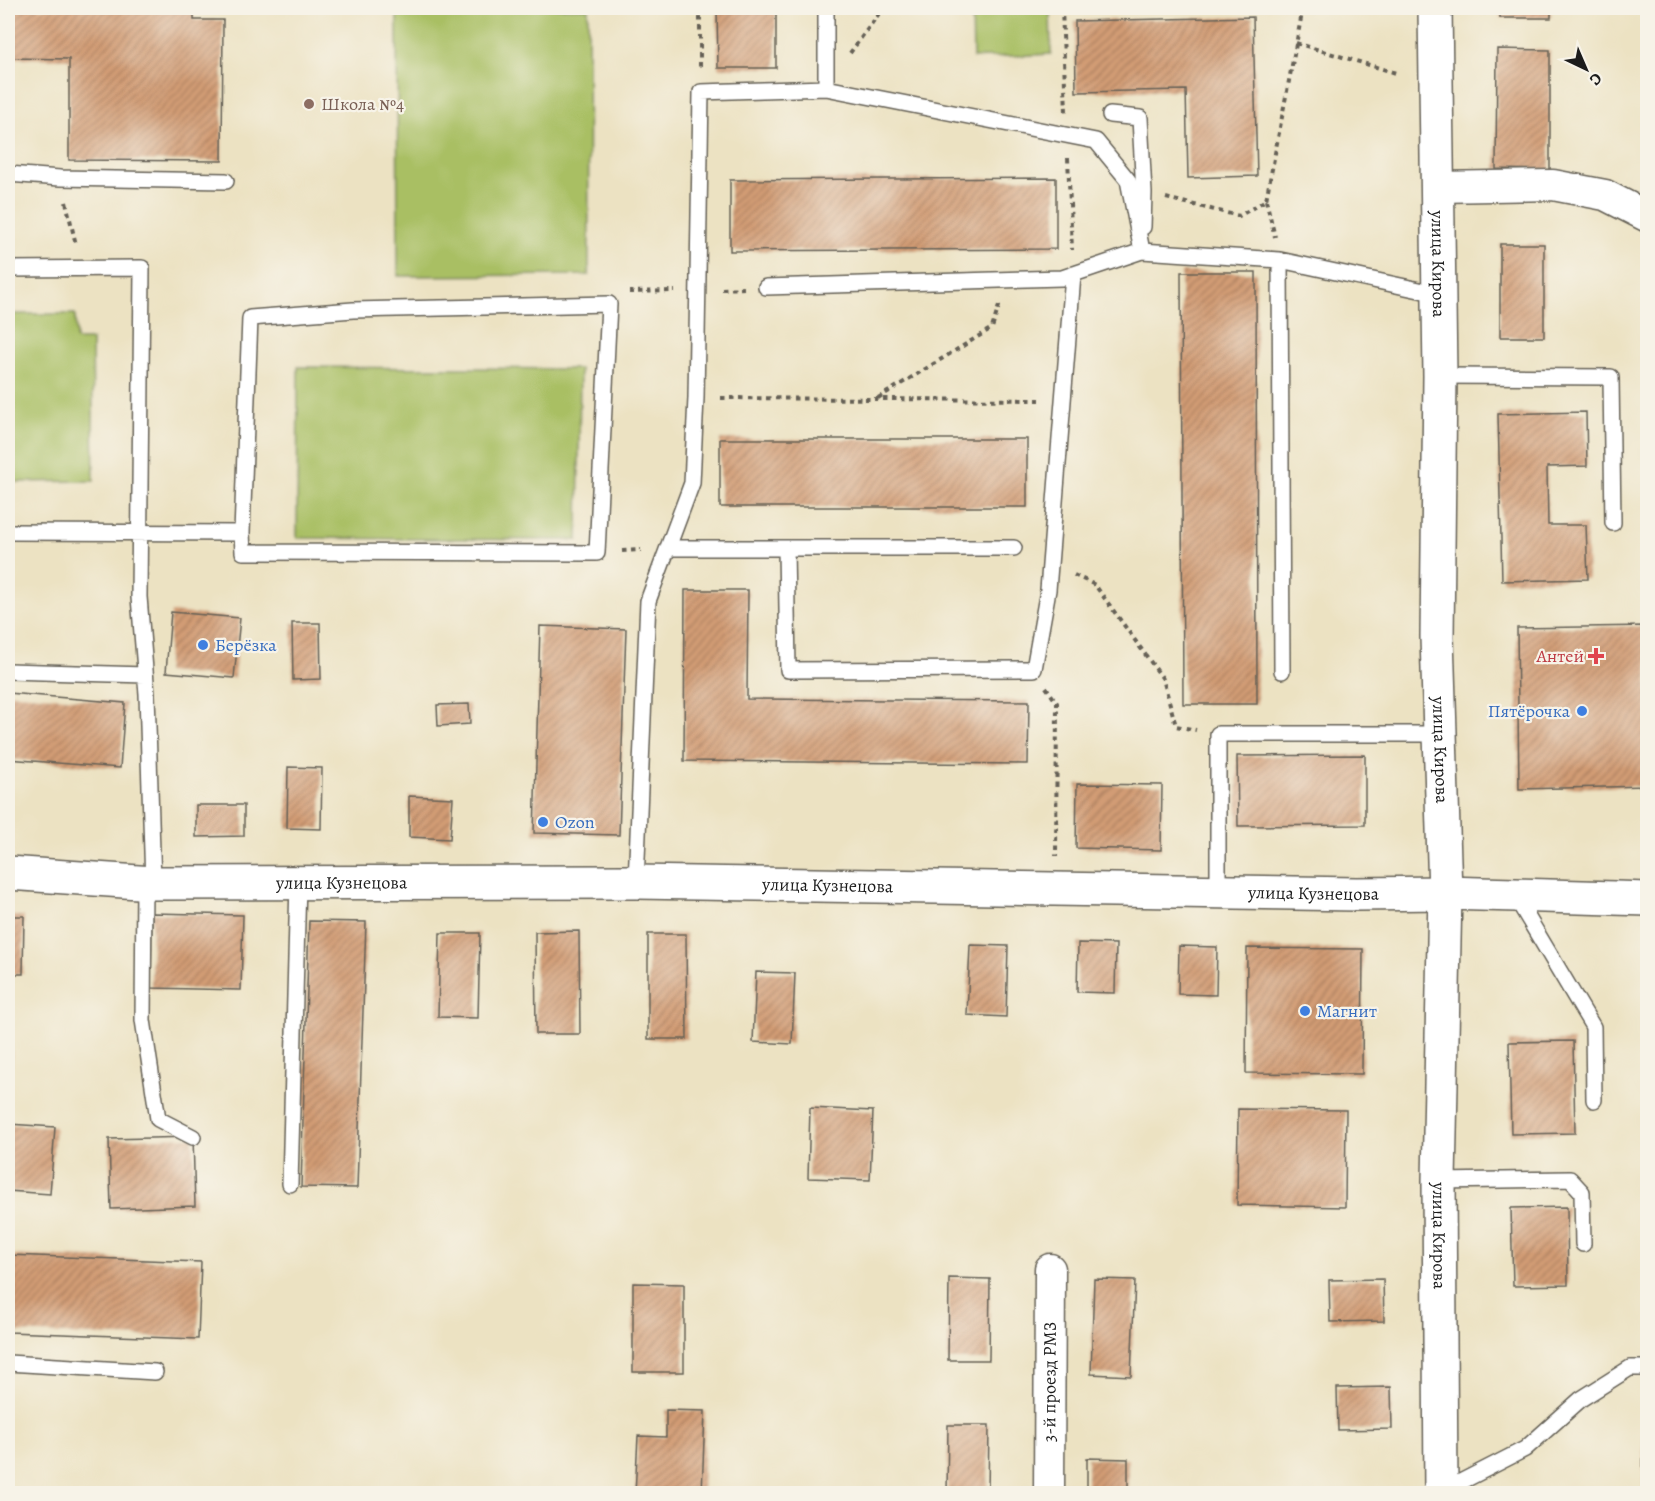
<svg xmlns="http://www.w3.org/2000/svg" width="1655" height="1501" font-family="Alegreya,serif">
	<style>
		.pitch { fill: #a9bf64; stroke: #626e40; stroke-width: 1.5 }
		.building { fill: url(#building-hatch) }
		.lines { fill: none; stroke-linecap: round; stroke-linejoin: round }
		.lane-casing { stroke: #656156; stroke-width: 18 }
		.street-casing { stroke: #656156; stroke-width: 33 }
		.secondary-casing { stroke: #656156; stroke-width: 36 }
		.path { stroke: #656156; stroke-width: 4; stroke-dasharray: 4.5 4.5; stroke-linecap: butt }
		.lane { stroke: #fff; stroke-width: 15 }
		.street { stroke: #fff; stroke-width: 30 }
		.secondary { stroke: #fff; stroke-width: 33 }
		.education-dot { fill: #8d6e63; stroke: #f7f3e8; stroke-width: 2 }
		.shop-dot { fill: #3f7fe0; stroke: #f7f3e8; stroke-width: 2 }
		.health-dot { fill: #e0444e; stroke: #f7f3e8; stroke-width: 2 }
		.labels { text-anchor: middle; dominant-baseline: central; stroke-width: 4.5; stroke-linejoin: round; paint-order: stroke }
		.education-label { font-size: 18px; fill: #785e54; stroke: #f7f3e8; text-anchor: start }
		.street-label { font-size: 18px; fill: #1c1c1c; stroke: #f7f3e8 }
		.shop-label { font-size: 18px; fill: #366cbe; stroke: #f7f3e8; text-anchor: start }
		.health-label { font-size: 18px; fill: #be3a42; stroke: #f7f3e8; text-anchor: end }
	</style>
	<defs>
		<pattern id="building-hatch" width="6" height="6" patternUnits="userSpaceOnUse" patternTransform="scale(1.5)"><rect width="6" height="6" fill="#d29c75"/><path d="M-1 1l2-2M0 6l6-6M5 7l2-2" fill="none" stroke="#aa7e5f"/></pattern>
	</defs>
	<rect width="100%" height="100%" fill="#f7f3e8"/>
	<filter id="ink" filterUnits="userSpaceOnUse"><feTurbulence type="fractalNoise" baseFrequency=".0167" numOctaves="2"/><feDisplacementMap in="SourceGraphic" scale="12" xChannelSelector="R" yChannelSelector="G"/><feConvolveMatrix kernelMatrix="1 2 1 2 8 2 1 2 1" color-interpolation-filters="sRGB"/></filter>
	<filter id="wash" filterUnits="userSpaceOnUse"><feTurbulence type="fractalNoise" baseFrequency=".008" numOctaves="4" result="noise"/><feDisplacementMap in="SourceGraphic" scale="24" xChannelSelector="R" yChannelSelector="G"/><feGaussianBlur stdDeviation="1.35" result="paint"/><feColorMatrix in="noise" values="0 0 0 0 0 0 0 0 0 0 0 0 0 0 0 0 0 1.4 0 .05"/><feComposite in="paint" operator="in"/></filter>
	<g filter="url(#wash)">
		<rect width="100%" height="100%" fill="#ece2c2"/>
		<!-- pitch -->
		<path class="pitch" d="M397 8H588L589 275 398 276Z
			M972 8H1050L1051 54 973 58Z
			M8 314H75L76 340H92L94 481 8 482Z
			M298 367 580 369 578 540 297 538Z"/>
		<g id="blocks">
			<!-- building -->
			<path class="building" d="M8 8H194V20H223L222 161 69 160V59L8 58Z
				M717 8H776V68H718Z
				M1500 8H1551V18H1500Z
				M1253 17 1257 176 1188 178 1186 90 1076 92 1075 21Z
				M1497 49 1550 50V170L1496 169Z
				M1056 178V249L730 251V180Z
				M1500 244H1544V337H1500Z
				M1181 272H1256L1257 704H1183Z
				M1586 412 1587 466 1547 467 1548 525H1586L1588 579 1502 581 1498 414Z
				M720 439H1027V507H720Z
				M685 590H748L747 699 1029 701 1028 764 684 761Z
				M171 612 240 618 234 678 166 672Z
				M292 623H320L321 679 293 680Z
				M540 626 626 629 619 835 534 833Z
				M1648 626V786L1519 789 1517 628Z
				M8 693 125 703 120 768 8 759Z
				M469 704 470 724 438 726 437 705Z
				M1365 755V825L1238 826 1237 756Z
				M288 767 322 768 321 829 287 828Z
				M1077 784 1162 785 1161 850 1076 848Z
				M409 796 453 798 450 839 409 837Z
				M196 805H244V836L196 837Z
				M152 913 243 915 241 990 151 988Z
				M8 916H24L23 974H8Z
				M309 921 366 922 357 1188 301 1187Z
				M579 931 580 1034H536L535 932Z
				M440 933H480L478 1018 438 1017Z
				M648 934H686L687 1039H648Z
				M1078 943 1116 944 1115 993 1077 992Z
				M970 945 1008 946 1006 1017 967 1015Z
				M1179 946 1217 947 1216 995 1178 994Z
				M1247 948 1363 949 1362 1074 1246 1073Z
				M756 972 795 973 792 1044 753 1042Z
				M8 1025H11L12 1066H8Z
				M1573 1041 1575 1133 1511 1134 1509 1042Z
				M810 1108 873 1111 870 1180 808 1178Z
				M1238 1109 1346 1110 1345 1207 1237 1205Z
				M8 1124 55 1127 50 1194 8 1191Z
				M193 1137 195 1206 111 1209 109 1139Z
				M1567 1207 1568 1285 1513 1286 1511 1208Z
				M8 1255 201 1262 198 1339 8 1332Z
				M949 1278 990 1279 989 1360H948Z
				M1094 1279 1135 1280 1131 1376 1091 1374Z
				M1383 1279 1384 1321 1330 1322 1329 1280Z
				M633 1283 684 1284V1372H633Z
				M1391 1387 1392 1429 1338 1430 1337 1388Z
				M666 1410 705 1411 702 1494H635L638 1436 666 1437Z
				M1643 1410H1648V1494H1643Z
				M948 1425H989L988 1494H947Z
				M1087 1458 1128 1459V1494H1087Z"/>
		</g>
	</g>
	<g filter="url(#ink)">
		<use href="#blocks" fill-opacity="0" stroke="#656156" stroke-width="1.5"/>
		<g class="lines">
			<defs>
				<path id="lane" d="M826 88V8
					M1110 115 1140 118 1144 193 1143 227
					M8 174 60 178 226 181
					M1280 260 1282 671
					M8 269 142 268 139 597 147 694 153 883
					M766 287 1062 278 1142 251 1280 260 1438 294
					M1440 376 1611 377 1613 523
					M8 532 242 533 250 318 353 310 609 304 597 553 243 552 242 533
					M668 548H1014
					M786 548 788 670 1034 669 1048 590 1073 275
					M8 671 145 675
					M144 882 143 1020 158 1119 193 1137
					M636 882 648 601 692 483 696 398 701 92 826 88 1096 141 1128 180 1142 251
					M1218 891V734H1441
					M1515 896 1593 1027 1594 1100
					M1439 1181 1570 1179 1582 1192 1583 1244
					M290 1184 298 883
					M8 1363 155 1372
					M1441 1492 1525 1449 1581 1399 1630 1368H1648"/>
				<g id="street">
					<path d="M1438 187 1553 185 1605 195 1648 217"/>
					<path id="s1" d="M1049 1494 1050 1269"/>
				</g>
				<g id="secondary">
					<path id="s2" d="M1435 8 1440 376 1437 637 1445 893 1439 1181 1441 1494"/>
					<path id="s3" d="M8 873 153 883 636 882 1357 894 1445 893 1648 899"/>
				</g>
			</defs>
			<!-- lane casing -->
			<use href="#lane" class="lane-casing"/>
			<!-- street casing -->
			<use href="#street" class="street-casing"/>
			<!-- secondary casing -->
			<use href="#secondary" class="secondary-casing"/>
			<!-- path -->
			<path class="path" d="M700 8V68
				M1062 8 1066 112
				M1296 43 1396 73
				M850 53 883 8
				M1068 158 1072 250
				M1166 198 1239 216 1266 200 1303 8
				M1266 200 1275 237
				M66 202 76 245
				M722 289 744 288
				M629 292 675 291
				M721 398 1040 400
				M878 398 992 328 1000 303
				M622 551 641 550
				M1074 575 1095 585 1163 679 1176 726 1196 730
				M1046 687 1057 703 1056 856"/>
			<!-- lane -->
			<use href="#lane" class="lane"/>
			<!-- street -->
			<use href="#street" class="street"/>
			<!-- secondary -->
			<use href="#secondary" class="secondary"/>
		</g>
	</g>
	<!-- markers -->
	<circle class="education-dot" cx="309" cy="104" r="6"/>
	<g class="shop-dot">
		<circle cx="203" cy="645" r="6"/>
		<circle cx="1582" cy="711" r="6"/>
		<circle cx="543" cy="822" r="6"/>
		<circle cx="1305" cy="1011" r="6"/>
	</g>
	<path class="health-dot" d="M1593 647h6v6h6v6h-6v6h-6v-6h-6v-6h6z"/>
	<g class="labels">
		<!-- education labels -->
		<g class="education-label">
			<text x="321" y="104">Школа №4</text>
		</g>
		<!-- street labels -->
		<g class="street-label">
			<text stroke="none"><textPath href="#s2" startOffset="256">улица Кирова</textPath></text>
			<text stroke="none"><textPath href="#s2" startOffset="742">улица Кирова</textPath></text>
			<text stroke="none"><textPath href="#s3" startOffset="334">улица Кузнецова</textPath></text>
			<text stroke="none"><textPath href="#s3" startOffset="820">улица Кузнецова</textPath></text>
			<text stroke="none"><textPath href="#s3" startOffset="1306">улица Кузнецова</textPath></text>
			<text stroke="none"><textPath href="#s2" startOffset="1228">улица Кирова</textPath></text>
			<text stroke="none"><textPath href="#s1" startOffset="112">3-й проезд РМЗ</textPath></text>
		</g>
		<!-- shop labels -->
		<g class="shop-label">
			<text x="215" y="645">Берёзка</text>
			<text x="1570" y="711" text-anchor="end">Пятёрочка</text>
			<text x="555" y="822">Ozon</text>
			<text x="1317" y="1011">Магнит</text>
		</g>
		<!-- health labels -->
		<g class="health-label">
			<text x="1584" y="656">Антей</text>
		</g>
	</g>
	<!-- margin -->
	<rect width="1655" height="1501" fill="none" stroke="#f7f3e8" stroke-width="30"/>
	<!-- north arrow -->
	<g transform="translate(1586 69) rotate(136)" stroke="#f7f3e8" stroke-width="4.5" paint-order="stroke">
	<path d="M0-4.5L10 22L0 15L-10 22Z" fill="#1c1c1c"/>
	<text y="-9" font-size="16" font-weight="bold" text-anchor="middle" fill="#1c1c1c">С</text>
	</g>
</svg>
